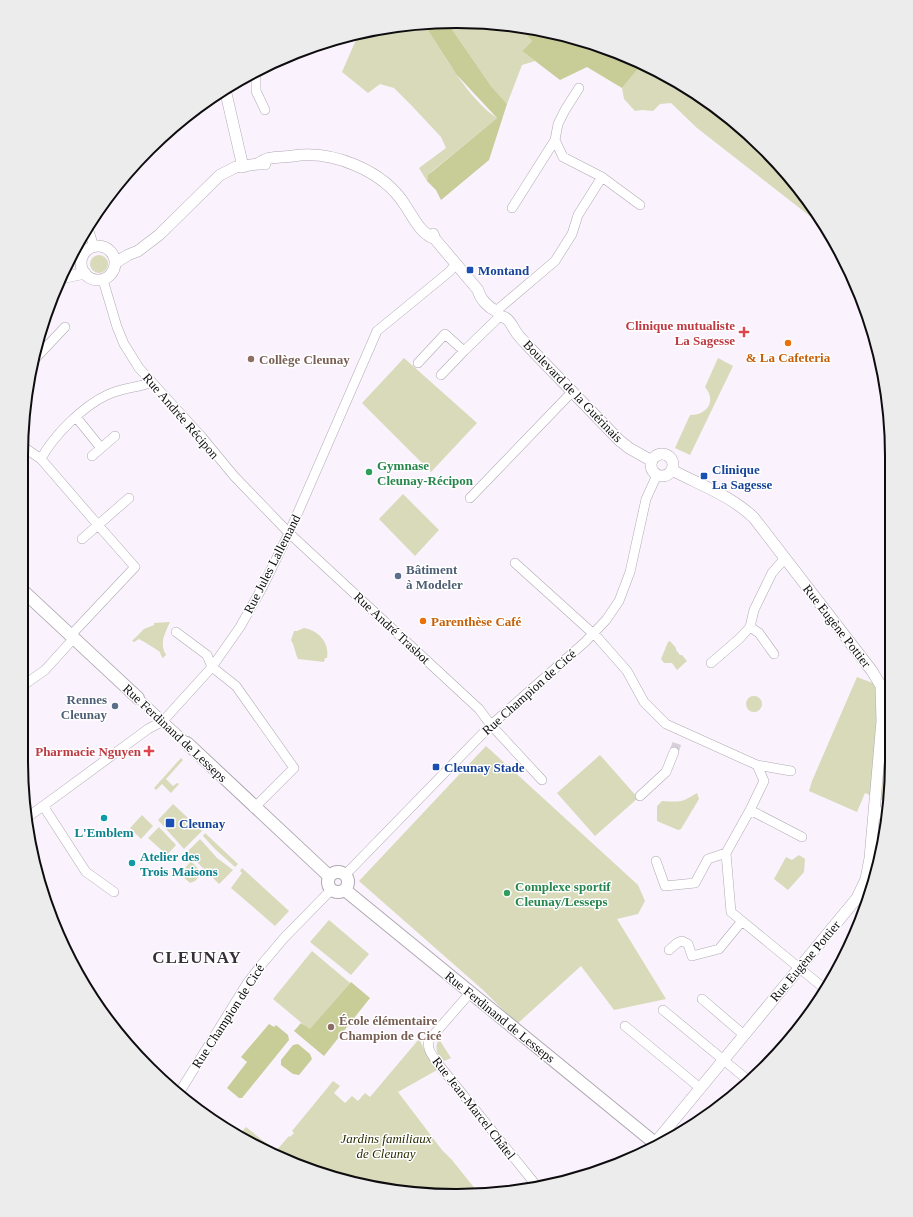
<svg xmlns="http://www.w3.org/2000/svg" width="913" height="1217" font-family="'Times New Roman',serif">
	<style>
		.green { fill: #d8dab9 }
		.forest { fill: #c8cc97 }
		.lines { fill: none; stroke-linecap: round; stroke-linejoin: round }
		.minor-tunnel { stroke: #d7d0d9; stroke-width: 9; stroke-dasharray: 9 4.5; stroke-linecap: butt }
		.minor-casing { stroke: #b0a8b2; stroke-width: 10 }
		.tertiary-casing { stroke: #b0a8b2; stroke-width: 12 }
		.secondary-casing { stroke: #b0a8b2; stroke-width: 14 }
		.minor { stroke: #fff; stroke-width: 9 }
		.tertiary { stroke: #fff; stroke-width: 11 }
		.secondary { stroke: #fff; stroke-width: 12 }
		.transit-dot { fill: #1a4fb4; stroke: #fff; stroke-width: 1.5 }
		.health-dot { fill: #e0444e; stroke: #fff; stroke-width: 1.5 }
		.food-dot { fill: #e8710a; stroke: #fff; stroke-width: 1.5 }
		.education-dot { fill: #8d6e63; stroke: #fff; stroke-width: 1.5 }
		.leisure-dot { fill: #2e9e5b; stroke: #fff; stroke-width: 1.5 }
		.service-dot { fill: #5c6f8a; stroke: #fff; stroke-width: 1.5 }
		.culture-dot { fill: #0f9aa8; stroke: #fff; stroke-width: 1.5 }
		.labels { text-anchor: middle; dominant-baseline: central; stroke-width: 3; stroke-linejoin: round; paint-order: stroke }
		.transit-label { font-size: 13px; font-weight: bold; fill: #164399; stroke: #fff; text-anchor: start }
		.health-label { font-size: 13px; font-weight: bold; fill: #be3a42; stroke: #fff; text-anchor: end }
		.food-label { font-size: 13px; font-weight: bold; fill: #c56008; stroke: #fff }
		.education-label { font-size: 13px; font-weight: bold; fill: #785e54; stroke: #fff; text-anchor: start }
		.street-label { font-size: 13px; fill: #0e0c0f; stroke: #fff }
		.leisure-label { font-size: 13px; font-weight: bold; fill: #27864d; stroke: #fff; text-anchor: start }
		.service-label { font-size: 13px; font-weight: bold; fill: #4e5e75; stroke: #fff; text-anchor: start }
		.culture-label { font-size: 13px; font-weight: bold; fill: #0d838f; stroke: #fff }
		.park-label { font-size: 13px; font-style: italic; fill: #2b2c02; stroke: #fff }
		.district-label { font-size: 17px; font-weight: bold; letter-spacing: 1px; fill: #352f37; stroke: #fff }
		.rim { fill: none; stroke: #0e0c0f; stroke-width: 2 }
	</style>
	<rect width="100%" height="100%" fill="#faf2fd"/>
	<!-- green -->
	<path class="green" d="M456 21 519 27 532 41 522 51 535 61 522 65 507 104 491 86 447 22Z
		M424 24C444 54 467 98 497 118L431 172 428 176 427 181 419 168 446 148 441 137 412 106 394 88 380 84 368 93 342 72 359 33 371 29Z
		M642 64 672 80 739 128 764 148 817 212 820 224 697 128 671 103 660 104 653 111 642 110 635 111 624 99 622 88Z
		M90 264a9 9 0 1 1 18 0a9 9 0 1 1-18 0Z
		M404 358 477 423 431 472 362 403Z
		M718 358 733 366 690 455 675 448 690 415C707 415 717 401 705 387Z
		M403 494 439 530 415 556 379 519Z
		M170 622C165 633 159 643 166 655L163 658C162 658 160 653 160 652 158 650 141 640 139 639L134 642 132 641 144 629 154 625V623Z
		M304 628C318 630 330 643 327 658H325L324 662 298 659C295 653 295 647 291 640L294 631H297Z
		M670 641 676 648V650L680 655H682L687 661 677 670 672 663H664L661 659 668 642Z
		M857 677 888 689V803L865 793 857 812 809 791 812 781Z
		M746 704a8 8 0 1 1 16 0a8 8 0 1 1-16 0Z
		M486 746 638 885 645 901 638 914 617 919 666 999 614 1010 581 966 517 1024 483 990 359 881Z
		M600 755 638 798 595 836 557 793Z
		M181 758 183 760 166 779 173 786 177 783 179 784 171 793 162 784 156 790 154 788Z
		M697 793 699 799 681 829 678 830 657 821V806L662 801C680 802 681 803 697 793Z
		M173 804 202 831 184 849 158 820Z
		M142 815 153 826 141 839 130 828Z
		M159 827 176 845 167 855 148 838Z
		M205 833 238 864 235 867 215 849 203 836Z
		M200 839 217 858 233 870 219 884 187 852Z
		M799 855 805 859 804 872 788 890 774 879 786 857 792 860Z
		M191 861 202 873 195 881 190 883 180 874Z
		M242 868 289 911 275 926 231 888 242 873 240 871Z
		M329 920 369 954 351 975 310 942Z
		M312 951 350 983 310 1030 273 999Z
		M419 1039 427 1055 437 1070 398 1092 442 1150 452 1160 480 1195 371 1188 264 1151 238 1136 246 1127 276 1151 289 1136 290 1137 294 1133 292 1131 333 1081 340 1086 334 1093 345 1103 352 1096 358 1101 365 1093 370 1097Z
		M439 1039 451 1058 442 1062C437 1054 434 1048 439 1039Z"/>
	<!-- forest -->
	<path class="forest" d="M447 22 491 86 507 104 489 160 441 200 436 190 427 181 428 175 497 118 456 74 424 24Z
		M519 27 541 29 623 54 642 64 622 88 587 67 560 80 522 51 532 41Z
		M351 982 370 998 324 1056 294 1031 301 1023 310 1029Z
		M269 1024 274 1027 276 1025 288 1035 289 1040 242 1098H239L227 1088 247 1062 241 1057Z
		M298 1044 310 1054 312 1059 299 1075 293 1074 281 1065V1060L293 1045Z"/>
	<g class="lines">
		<!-- minor-tunnel -->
		<path class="minor-tunnel" d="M674 752 678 740"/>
		<defs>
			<path id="minor" d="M331 42H333
				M256 72V91L265 110
				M579 88 565 110 558 124 555 140 563 157 602 177 640 205
				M512 208 555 140
				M88 228 94 247
				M103 280 117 327 124 344 139 368 201 436 234 476 289 533 479 709 491 725 542 780
				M496 311 555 261 572 234 578 215 602 177
				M33 361 65 327
				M418 363 445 334 464 351
				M441 375 464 351 500 316
				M76 417 101 448
				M22 446 41 459 98 525 129 498
				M92 456 115 436
				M41 459C53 436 83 406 107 395 121 388 137 388 152 382
				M470 498 572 392
				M515 563 598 638 627 671 644 702 666 724 757 765 791 771
				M750 627 759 633 774 654
				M176 632 207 655 212 667 236 686 294 768 254 808
				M71 635 135 567 98 525 82 539
				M711 663 740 638 750 627 754 610 772 573 785 558
				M21 687 45 670 74 638
				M138 698 187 743
				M757 765 764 781 750 810 726 853 731 912 825 989
				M640 796 666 772 674 752
				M44 807 86 872 114 892
				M750 810 802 837
				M28 817 148 729 163 721 212 667 240 627 262 588 289 533 377 331 449 272 456 264
				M656 861 665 886 695 883 708 859 726 853
				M345 875 491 725 585 642 606 620 619 601 630 572 646 499 657 475
				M669 950 677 943 682 941 688 944 692 956 719 949 742 921
				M470 993 429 1040C426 1050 434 1057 439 1065L536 1185
				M702 999 744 1035
				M663 1010 749 1081
				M625 1026 700 1088
				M179 1093 248 982 262 964 284 938 331 890"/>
			<path id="tertiary" d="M225 89 243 167
				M258 164C269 155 280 158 293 156 332 150 383 170 405 205 413 217 420 233 435 239
				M433 234 435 239 478 290C480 299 488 307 496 311
				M81 263a17 17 0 1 1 34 0a17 17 0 1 1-34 0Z
				M115 263 128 255 138 251 159 235 220 175 236 167 258 164H265
				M61 278 85 273
				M500 316C510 318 511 325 516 332 519 337 524 341 527 345L619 440 629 448 652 461
				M651 465a11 11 0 1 1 22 0a11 11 0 1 1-22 0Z
				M875 811 888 816
				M655 1143 857 898 866 879 870 858 882 721 881 686 872 671 754 518C732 496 700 485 672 470"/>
			<path id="secondary" d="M21 589 138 698
				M187 743 329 876
				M328 882a10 10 0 1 1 20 0a10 10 0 1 1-20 0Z
				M345 890 656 1144"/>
		</defs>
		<!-- minor casing -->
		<use href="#minor" class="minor-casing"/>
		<!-- tertiary casing -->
		<use href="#tertiary" class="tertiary-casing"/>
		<!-- secondary casing -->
		<use href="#secondary" class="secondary-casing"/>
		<!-- minor -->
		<use href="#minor" class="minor"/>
		<!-- tertiary -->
		<use href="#tertiary" class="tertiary"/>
		<!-- secondary -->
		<use href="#secondary" class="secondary"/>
	</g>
	<!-- markers -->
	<g class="transit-dot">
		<rect x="466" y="266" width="8" height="8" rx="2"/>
		<rect x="700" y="472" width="8" height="8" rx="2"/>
		<rect x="432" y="763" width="8" height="8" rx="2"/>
		<rect x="165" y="818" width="10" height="10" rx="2"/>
	</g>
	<g class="health-dot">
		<path d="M742 326h4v4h4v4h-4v4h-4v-4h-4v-4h4z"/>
		<path d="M147 745h4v4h4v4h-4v4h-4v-4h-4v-4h4z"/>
	</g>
	<g class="food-dot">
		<circle cx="788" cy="343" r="4"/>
		<circle cx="423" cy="621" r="4"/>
	</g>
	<g class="education-dot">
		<circle cx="251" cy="359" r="4"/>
		<circle cx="331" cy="1027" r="4"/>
	</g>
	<g class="leisure-dot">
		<circle cx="369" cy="472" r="4"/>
		<circle cx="507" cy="893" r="4"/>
	</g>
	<g class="service-dot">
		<circle cx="398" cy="576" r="4"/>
		<circle cx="115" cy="706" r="4"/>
	</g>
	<g class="culture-dot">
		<circle cx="104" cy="818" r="4"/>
		<circle cx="132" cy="863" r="4"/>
	</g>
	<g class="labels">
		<!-- transit labels -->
		<g class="transit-label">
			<text x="478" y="270">Montand</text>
			<text x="712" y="469">Clinique<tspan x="712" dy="15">La Sagesse</tspan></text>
			<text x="444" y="767">Cleunay Stade</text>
			<text x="179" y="823">Cleunay</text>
		</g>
		<!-- health labels -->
		<g class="health-label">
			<text x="735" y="325">Clinique mutualiste<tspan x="735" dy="15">La Sagesse</tspan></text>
			<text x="141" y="751">Pharmacie Nguyen</text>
		</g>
		<!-- food labels -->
		<g class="food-label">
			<text x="788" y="357">&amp; La Cafeteria</text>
			<text x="431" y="621" text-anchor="start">Parenthèse Café</text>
		</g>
		<!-- education labels -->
		<g class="education-label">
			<text x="259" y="359">Collège Cleunay</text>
			<text x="339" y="1020">École élémentaire<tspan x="339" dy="15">Champion de Cicé</tspan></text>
		</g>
		<!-- street labels -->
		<g class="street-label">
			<text transform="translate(573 391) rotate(46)">Boulevard de la Guérinais</text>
			<text transform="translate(181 416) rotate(49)">Rue Andrée Récipon</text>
			<text transform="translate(272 564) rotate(-63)">Rue Jules Lallemand</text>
			<text transform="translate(837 626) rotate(52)">Rue Eugène Pottier</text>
			<text transform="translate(392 628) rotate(43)">Rue André Trasbot</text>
			<text transform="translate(529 692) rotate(-42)">Rue Champion de Cicé</text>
			<text transform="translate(175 733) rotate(43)">Rue Ferdinand de Lesseps</text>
			<text transform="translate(805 961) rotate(-50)">Rue Eugène Pottier</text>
			<text transform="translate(228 1016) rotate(-57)">Rue Champion de Cicé</text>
			<text transform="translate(500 1017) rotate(39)">Rue Ferdinand de Lesseps</text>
			<text transform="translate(474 1108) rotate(52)">Rue Jean-Marcel Châtel</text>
		</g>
		<!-- leisure labels -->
		<g class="leisure-label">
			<text x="377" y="465">Gymnase<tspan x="377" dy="15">Cleunay-Récipon</tspan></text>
			<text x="515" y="886">Complexe sportif<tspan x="515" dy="15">Cleunay/Lesseps</tspan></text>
		</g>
		<!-- service labels -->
		<g class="service-label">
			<text x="406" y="569">Bâtiment<tspan x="406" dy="15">à Modeler</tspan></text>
			<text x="107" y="699" text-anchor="end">Rennes<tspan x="107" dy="15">Cleunay</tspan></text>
		</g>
		<!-- culture labels -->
		<g class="culture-label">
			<text x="104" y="832">L'Emblem</text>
			<text x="140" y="856" text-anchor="start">Atelier des<tspan x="140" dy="15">Trois Maisons</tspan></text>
		</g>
		<!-- park labels -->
		<g class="park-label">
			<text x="386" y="1138">Jardins familiaux<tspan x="386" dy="15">de Cleunay</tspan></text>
		</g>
		<!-- district labels -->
		<g class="district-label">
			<text x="197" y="957">CLEUNAY</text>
		</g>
	</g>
	<!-- crop -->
	<path d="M0 0H913V1217H0ZM456 28H457A428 428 0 0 1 885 456V761A428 428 0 0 1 457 1189H456A428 428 0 0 1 28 761V456A428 428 0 0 1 456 28Z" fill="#ececec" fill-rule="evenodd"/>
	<path class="rim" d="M456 28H457A428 428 0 0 1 885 456V761A428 428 0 0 1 457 1189H456A428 428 0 0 1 28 761V456A428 428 0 0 1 456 28Z"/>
</svg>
